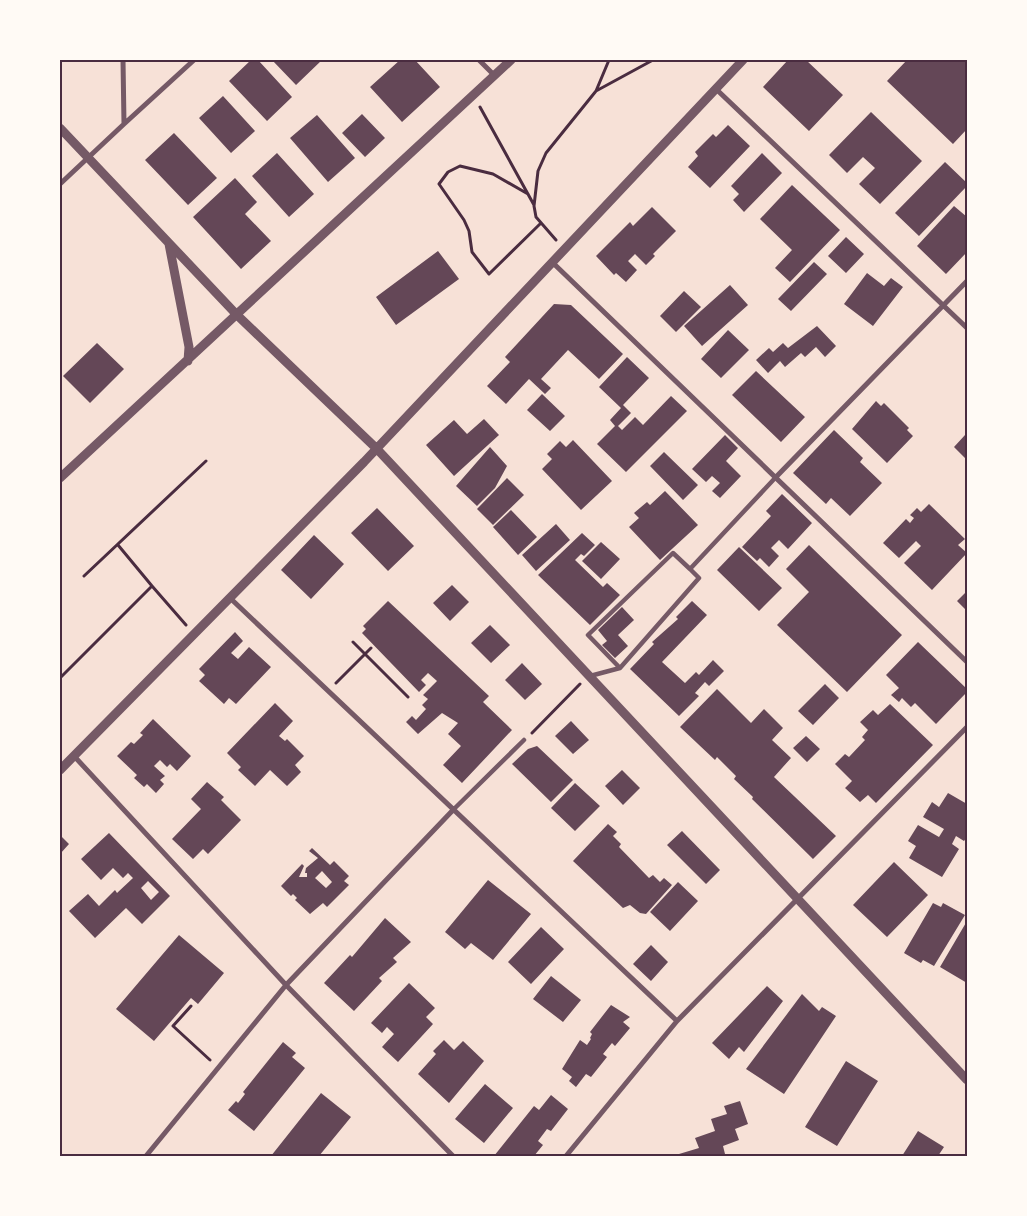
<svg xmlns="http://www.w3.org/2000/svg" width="1027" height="1216" font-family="Lora,serif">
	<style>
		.building { fill: #644757; fill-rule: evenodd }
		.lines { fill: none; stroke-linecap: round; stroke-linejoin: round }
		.path { stroke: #4a2c40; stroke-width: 3 }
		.pedestrian { stroke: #755966; stroke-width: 4.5 }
		.minor { stroke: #755966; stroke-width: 5 }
		.tertiary { stroke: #755966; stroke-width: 9 }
		.neatline { fill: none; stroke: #4a2c40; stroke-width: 2 }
	</style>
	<rect width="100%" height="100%" fill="#f7e1d7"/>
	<!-- building -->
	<path class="building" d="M251 60H258L292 97 267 121 229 81Z
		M272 60H322L296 85Z
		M400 60H415L440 87 402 122 370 87Z
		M788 60H806L843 95 809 131 763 87Z
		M907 60H967V129L953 144 887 81Z
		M223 96 255 131 231 153 199 118Z
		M871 112 922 161 880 204 859 184 875 168 863 157 847 173 829 155Z
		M362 114 385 138 365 157 342 133Z
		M317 115 355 158 328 182 290 138Z
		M728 125 750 146 710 188 688 167 698 156 695 152 713 134 716 137Z
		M174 133 217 178 188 205 145 160Z
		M277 153 314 194 289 217 252 176Z
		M762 153 782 173 744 212 733 200 739 194 731 186Z
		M945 162 967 183V186L919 236 895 213Z
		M235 178 257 202 245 214 271 241 241 269 193 217Z
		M792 185 840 230 790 282 775 268 792 250 760 219Z
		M954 206 967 217V252L946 274 917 246Z
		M652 207 676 231 653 254 655 256 646 265 635 254 628 261 637 270 626 282 616 273 614 275 596 256 630 222 633 226Z
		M846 237 864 254 846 273 828 256Z
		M438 251 459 279 396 325 376 297Z
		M814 262 827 274 791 311 778 299Z
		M867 273 884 286 891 278 903 287 873 326 844 304Z
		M730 285 748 305 702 346 684 326Z
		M684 291 701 307 676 332 660 316Z
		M554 304 571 305 623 354 599 379 568 350 541 379 551 388 545 394 529 379 506 404 487 386 510 362 505 357Z
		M817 326 836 346 825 357 816 347 805 357 801 353 785 367 780 361 768 373 756 360 769 348 773 352 783 343 788 348Z
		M728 330 749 350 721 378 701 359Z
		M97 343 124 369 90 403 63 376Z
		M627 357 649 378 623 405 631 413 618 426 622 430 635 417 643 425 671 396 687 411 626 472 597 444 615 426 610 420 621 408 599 387Z
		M756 371 805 417 781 442 732 395Z
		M542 394 565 416 550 431 527 410Z
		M876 401 881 406 884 403 909 428 907 430 913 436 887 463 852 429Z
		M484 419 499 435 454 476 426 445 454 420 467 434Z
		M834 430 863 458 860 462 882 483 850 516 831 498 826 504 793 473Z
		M725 435 738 448 726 461 741 476 720 498 712 491 720 483 712 476 706 482 692 469Z
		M965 435 967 437V460L954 447Z
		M573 440 612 481 581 510 542 469 552 459 547 454 560 441 566 447Z
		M490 447 507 466 495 488 477 506 456 486Z
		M664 452 698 485 683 500 650 466Z
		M507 478 524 495 493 525 477 509Z
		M665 491 698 525 660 560 629 527 639 518 634 513 647 502 650 505Z
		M782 494 812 523 788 549 779 540 771 548 779 556 769 567 760 558 757 561 742 547 771 516 766 511Z
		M929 504 965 539 958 545 967 553 932 590 904 563 921 546 916 541 899 558 883 543 906 519 910 523 914 518 910 515 917 508 921 512Z
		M377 508 414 546 388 571 351 533Z
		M511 510 537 537 518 555 493 527Z
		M556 524 570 540 536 571 522 555Z
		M582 533 595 545 584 556 581 554 575 560 603 587 607 583 620 595 590 625 538 575Z
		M314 535 344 564 311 599 281 570Z
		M601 542 620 559 601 579 582 561Z
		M809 545 902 635 847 692 777 625 809 592 786 569Z
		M739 547 782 588 759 611 717 570Z
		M452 585 469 602 450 621 433 603Z
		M967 591V611L957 601Z
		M388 601 489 696 483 702 512 730 462 783 443 765 461 746 448 734 458 723 442 713 418 734 406 722 412 716 416 720 426 709 422 705 428 699 423 695 437 681 428 673 421 680 426 685 419 692 362 633 366 629 363 626Z
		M692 601 707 615 662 662 685 683 696 672 699 675 713 660 724 671 709 686 705 682 695 693 699 696 679 716 630 669 654 644 652 642 678 619 676 617Z
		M622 607 634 620 618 635 628 646 615 658 602 645 607 641 598 630Z
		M490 625 510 645 491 663 471 643Z
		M235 632 243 641 231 653 238 659 249 647 271 667 236 704 229 698 224 704 199 681 205 675 199 669Z
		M918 642 967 689V692L936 724 915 703 911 707 902 698 899 702 891 695 899 688 886 675Z
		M522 663 542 684 525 700 505 680Z
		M825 684 839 698 813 725 798 711Z
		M717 689 751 723 764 709 783 728 772 740 791 758 774 777 836 836 813 859 752 799 753 797 734 779 736 776 717 757 715 760 680 727Z
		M275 703 293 721 279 736 285 741 287 739 304 756 295 765 301 772 287 786 270 770 255 786 238 770 241 767 227 753Z
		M890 704 933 745 876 803 868 795 860 802 845 788 852 781 835 764 845 754 849 757 865 740 862 737 868 730 860 722 873 710 878 715Z
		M153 719 191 756 177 771 170 764 167 767 160 760 154 766 165 776 160 780 164 784 156 793 147 784 144 787 134 778 137 775 117 756 131 742 134 744 143 735 140 733Z
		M571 721 589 740 573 754 555 736Z
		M806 736 820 749 807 762 793 748Z
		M537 746 573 780 551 802 512 764 528 749Z
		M622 770 640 788 623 805 605 786Z
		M207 782 224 797 221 800 241 820 208 854 203 849 193 859 172 839 201 809 191 799Z
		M575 783 600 806 575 831 551 808Z
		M948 793 967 804V837L964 841 956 836 952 844 959 849 942 877 909 858 916 846 908 841 918 825 939 837 944 829 923 817 932 802 939 807Z
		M608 824 617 832 613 836 621 844 619 847 649 878 653 875 660 882 664 878 672 885 646 914 640 913 630 905 623 908 573 861Z
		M682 831 720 870 706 884 667 845Z
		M109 833 170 896 142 924 126 908 95 938 69 911 88 894 99 906 115 890 117 893 133 878 128 873 123 878 113 868 101 880 81 859ZM148 881 159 892 151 900 141 888Z
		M60 835 69 844 60 854Z
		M312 848 330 865 334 861 349 876 344 881 349 885 327 907 323 903 310 914 295 900 297 898 293 894 291 896 281 886 302 864 304 866 299 877H307V873H305L306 868 318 858 309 851ZM322 871 332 882 326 888 315 878Z
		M894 862 928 895 887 937 853 905Z
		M488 880 531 914 493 960 471 943 465 949 445 932Z
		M678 882 698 901 670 931 650 912Z
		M933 903 941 907 943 903 965 915 934 966 923 960 921 963 904 953Z
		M385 918 411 942 393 958 397 962 379 978 382 981 354 1011 324 983 350 955 352 957Z
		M967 921V983L940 967Z
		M541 927 564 949 531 984 508 962Z
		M179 935 224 973 198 1004 191 998 154 1041 116 1009Z
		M651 945 668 962 651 981 633 964Z
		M551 976 581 1000 563 1022 533 999Z
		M409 983 435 1008 426 1017 433 1024 398 1062 382 1047 394 1034 387 1027 382 1033 371 1023Z
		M767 986 783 1001 744 1052 739 1047 729 1059 712 1043Z
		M802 994 819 1011 822 1007 836 1016 784 1094 746 1069Z
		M611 1005 630 1017 623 1022 630 1028 615 1046 612 1043 603 1054 607 1057 591 1077 586 1074 576 1087 569 1081 572 1077 562 1069 580 1040 587 1045 591 1039 590 1038 592 1034 590 1032Z
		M444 1040 454 1050 463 1041 484 1061 449 1103 418 1074 436 1054 433 1051Z
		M283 1042 296 1053 292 1057 305 1068 254 1131 228 1110 236 1101 238 1103 245 1094 243 1092Z
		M846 1061 878 1081 837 1146 805 1127Z
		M485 1084 513 1108 484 1143 455 1119Z
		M321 1093 351 1117 319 1156H271Z
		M551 1095 568 1109 551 1131 547 1129 538 1141 543 1145 534 1156H494L534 1106 539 1110Z
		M740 1101 748 1124 735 1129 739 1140 723 1146 725 1154 718 1156H680L679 1154 699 1148 695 1138 715 1131 711 1119 727 1114 724 1106Z
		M918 1131 944 1147 938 1156H902Z"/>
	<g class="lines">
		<!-- path -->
		<path class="path" d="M596 91 609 60
			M480 107 534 205
			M528 194 493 174 460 166 448 172 439 184 464 220 469 231 472 252 489 274 541 223
			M556 240 536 217 534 206 538 171 546 153 596 91 653 60
			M84 576 206 461
			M152 586 186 625
			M353 642 408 697
			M60 678 152 586 118 545
			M336 683 371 648
			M532 733 580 684
			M191 1006 173 1026 210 1060"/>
		<!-- pedestrian -->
		<path class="pedestrian" d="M620 668 588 635 673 553 690 569
			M590 676 620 668 699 578 690 569 776 477
			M454 809 524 740"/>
		<!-- minor -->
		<path class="minor" d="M479 60 494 75
			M716 89 967 328
			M124 124 194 60
			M60 184 124 124 123 60
			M552 262 967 662
			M776 477 967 281
			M230 598 677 1021
			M74 756 286 985 453 1156
			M146 1156 286 985 454 809
			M566 1156 677 1021 967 727"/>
		<!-- tertiary -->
		<path class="tertiary" d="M60 128 237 315 377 449 967 1080
			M169 244 189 347 188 361
			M60 478 511 60
			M60 770 364 462 743 60"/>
	</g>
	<!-- border -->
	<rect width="1027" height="1216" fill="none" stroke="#fffaf5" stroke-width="122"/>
	<rect x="61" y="61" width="905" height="1094" class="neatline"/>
</svg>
